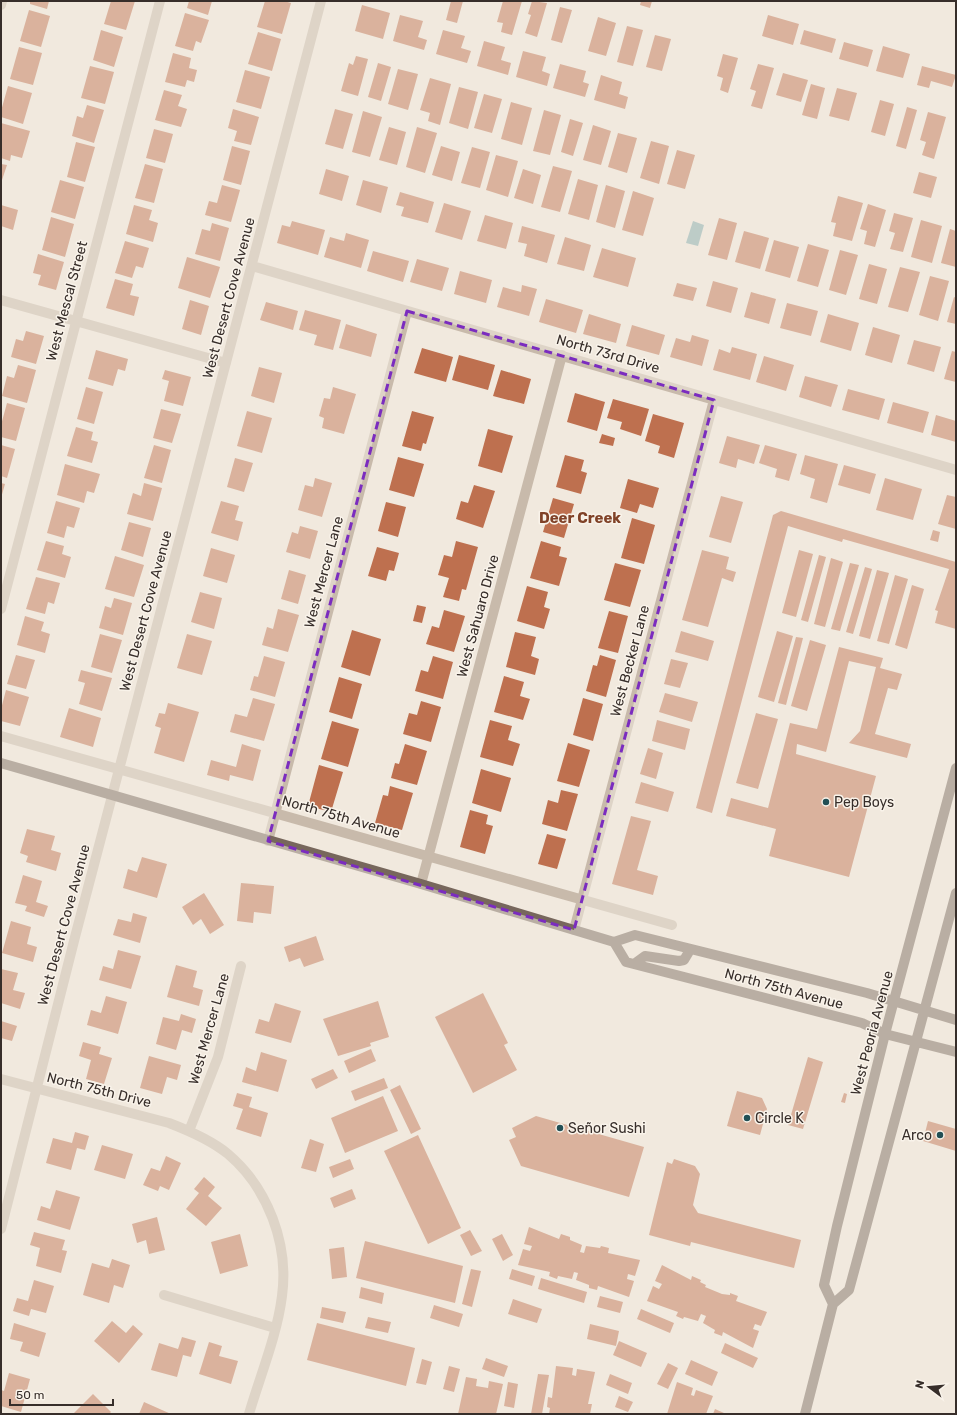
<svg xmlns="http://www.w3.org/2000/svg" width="957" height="1415" font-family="Rubik,sans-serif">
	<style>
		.water { fill: #7fa8ac }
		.building { fill: #be704f }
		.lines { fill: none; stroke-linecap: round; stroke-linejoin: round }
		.minor { stroke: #c8baab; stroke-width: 10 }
		.major { stroke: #77675c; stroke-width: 10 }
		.marked { fill: none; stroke: #7b2cbf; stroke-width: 3; stroke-dasharray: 8 5; stroke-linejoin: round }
		.poi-dot { fill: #224f55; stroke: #f9f3ea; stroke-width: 1.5 }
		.labels { text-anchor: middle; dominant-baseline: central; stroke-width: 3; stroke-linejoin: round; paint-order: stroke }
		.street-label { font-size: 14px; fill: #372e2a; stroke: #f9f3ea }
		.poi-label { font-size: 14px; fill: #372e2a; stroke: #f9f3ea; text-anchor: start }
		.neighbourhood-label { font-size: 15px; font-weight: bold; fill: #804228; stroke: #f9f3ea }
	</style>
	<rect width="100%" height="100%" fill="#f1e9de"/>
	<!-- water -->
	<path class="water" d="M693 221 704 225 698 246 686 243Z"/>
	<!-- building -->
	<path class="building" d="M30 1H49L47 9 30 4Z
		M111 1H135L126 30 104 24Z
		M189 1H212L208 15 187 8Z
		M265 1H284L291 3 282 34 257 27Z
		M451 1H463L457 23 446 20Z
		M503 1H522L512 35 501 32 503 23 497 22Z
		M532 1 547 3 537 37 525 33 531 15 528 14Z
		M641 1H652L650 8 640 5Z
		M362 5 390 13 383 39 355 31Z
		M560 7 572 10 562 43 551 40Z
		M29 10 50 16 41 47 20 41Z
		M185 13 209 20 201 43 196 41 193 51 175 46Z
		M400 15 423 21 418 37 427 40 424 50 393 41Z
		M768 15 799 24 793 45 762 36Z
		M598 17 616 23 606 56 588 51Z
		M627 26 643 30 633 66 617 62Z
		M101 30 123 37 114 67 93 60Z
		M443 30 465 36 461 48 471 51 467 63 436 54Z
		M804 30 836 39 832 53 800 44Z
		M258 32 281 39 272 71 248 64Z
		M655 35 671 39 662 71 646 67Z
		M484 41 505 47 501 60 511 63 508 75 477 66Z
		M844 42 873 50 868 67 839 59Z
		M883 46 910 54 903 78 876 71Z
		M19 47 42 53 33 85 10 79Z
		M523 51 546 57 542 71 550 74 547 86 516 77Z
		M173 53 191 58 189 68 197 70 194 82 187 80 185 87 165 82Z
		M723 54 738 58 728 93 720 90 723 78 717 76Z
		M356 56 368 59 358 96 341 91 349 63 353 65Z
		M378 63 391 67 381 101 368 97Z
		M560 64 586 71 583 82 589 84 585 97 553 88Z
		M758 64 774 68 762 109 751 106 756 91 750 89Z
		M90 66 114 72 105 104 81 98Z
		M922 66 956 75 952 87 931 81 929 88 917 85Z
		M398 69 418 74 408 110 388 104Z
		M245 70 270 77 261 109 236 102Z
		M783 73 808 80 801 102 776 95Z
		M601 75 622 82 619 94 628 97 625 109 594 100Z
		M430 78 451 84 440 125 428 121 430 113 420 110Z
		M811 84 825 88 817 119 802 115Z
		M8 86 32 93 23 124 1 117V111Z
		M459 87 478 92 468 129 449 123Z
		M837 88 857 93 849 121 829 116Z
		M164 90 182 95 178 106 187 109 181 127 155 120Z
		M484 94 502 99 492 133 474 128Z
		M880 100 894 104 885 136 871 132Z
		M511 102 532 108 522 145 501 139Z
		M87 105 104 110 94 143 72 136 77 116 83 118Z
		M907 107 917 110 906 149 896 146Z
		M233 109 259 117 251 145 234 141 237 131 228 128Z
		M335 109 353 114 343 149 325 144Z
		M544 110 561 115 550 155 533 151Z
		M363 111 382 117 370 157 352 152Z
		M928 112 946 117 934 159 922 155 926 142 920 140Z
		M570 119 583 123 573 156 561 152Z
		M1 123 30 131 22 158 11 155 10 161 1 158Z
		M593 125 611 131 601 165 583 160Z
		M389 127 406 132 397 165 379 160Z
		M417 127 437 133 425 173 406 167Z
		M154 129 173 134 165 163 146 158Z
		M618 133 637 138 627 173 608 167Z
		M651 141 669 146 659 184 640 178Z
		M76 142 95 147 85 182 67 177Z
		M232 146 250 151 241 185 223 180Z
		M441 146 460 152 452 181 432 175Z
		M472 147 490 152 480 188 461 183Z
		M677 150 695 155 685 189 667 184Z
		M496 155 518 161 508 197 486 190Z
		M1 164 7 165 1 183Z
		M145 164 163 169 154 203 135 198Z
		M553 166 572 171 560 212 541 207Z
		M326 169 349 176 342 201 319 194Z
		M523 169 541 175 533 204 514 198Z
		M919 172 937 177 931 198 913 193Z
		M578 179 598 185 589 220 568 214Z
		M60 180 84 187 75 219 51 212Z
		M363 180 388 187 381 213 356 205Z
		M222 185 240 190 231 222 205 215 209 201 217 203Z
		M606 185 625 191 615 228 596 222Z
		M633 191 654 198 643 236 622 230Z
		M400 192 434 202 428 223 401 216 404 207 396 205Z
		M838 196 863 203 852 241 833 236 836 223 831 222Z
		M444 203 471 211 462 240 435 232Z
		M868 204 886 210 875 247 864 244 867 231 860 229Z
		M1 205 18 210 13 230 1 226Z
		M134 205 152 210 149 220 158 223 153 242 126 234Z
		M894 213 913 218 903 252 890 249 895 233 889 231Z
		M485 215 513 223 506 249 477 241Z
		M51 217 74 224 65 257 42 250Z
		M719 218 737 223 727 260 708 255Z
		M921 220 942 226 932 263 911 257Z
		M292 221 325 230 318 255 277 243 282 225 290 227Z
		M212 223 229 228 220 261 195 254 202 229 210 231Z
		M522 226 555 235 547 263 524 256 527 244 518 242Z
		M950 229 956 231V267L941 263Z
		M744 231 769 238 760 269 735 262Z
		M346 233 369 240 361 268 324 257 330 237 344 241Z
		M565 237 591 245 584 271 557 264Z
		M774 240 799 247 790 278 765 271Z
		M125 241 149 248 143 268 136 266 132 278 115 273Z
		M808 244 829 250 818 287 797 281Z
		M602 248 636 258 628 287 593 277Z
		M840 250 858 255 846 295 829 290Z
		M373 251 409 261 403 282 367 271Z
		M38 254 64 262 56 290 38 285 41 275 33 273Z
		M187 257 220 267 210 298 178 288Z
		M417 259 449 268 442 291 410 282Z
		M869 264 887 269 877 304 859 299Z
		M900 267 920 272 908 312 888 307Z
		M460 271 492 280 486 303 454 294Z
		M930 276 949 281 938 321 919 315Z
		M115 279 133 284 130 295 139 297 134 316 106 308Z
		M713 281 738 288 731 313 706 306Z
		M677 283 697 288 693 301 673 296Z
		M522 285 537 289 529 316 497 307 503 287 521 292Z
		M751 292 776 299 769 324 744 317Z
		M954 297 956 298V324L947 322Z
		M546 299 583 310 576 333 539 322Z
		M190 300 209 306 201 335 182 329Z
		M266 302 298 311 293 330 260 320Z
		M787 303 818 311 811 336 780 328Z
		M305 310 341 320 333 350 314 345 317 335 299 330Z
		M589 314 621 324 616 343 583 334Z
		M828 314 859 323 851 351 820 342Z
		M346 324 377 334 371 357 339 348Z
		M632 325 665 335 659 355 626 346Z
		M873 327 900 335 892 363 865 355Z
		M26 331 44 336 36 364 11 357 16 339 23 341Z
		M692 335 709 340 702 366 670 357 676 338 690 342Z
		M914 340 941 347 934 372 907 364Z
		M732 347 757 354 750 380 713 370 719 349 730 353Z
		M422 348 453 357 446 382 414 373Z
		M96 350 128 359 125 371 118 369 113 386 88 379Z
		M952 351 956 352V382L944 379Z
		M459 355 495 365 488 390 452 380Z
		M764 356 794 365 786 391 756 382Z
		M18 365 36 370 27 403 2 396 7 376 14 378Z
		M259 367 282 373 274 403 251 396Z
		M165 370 191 377 183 406 164 401 169 381 162 379Z
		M501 370 531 379 524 404 493 396Z
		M805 376 838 385 831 407 799 397Z
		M86 387 103 392 94 424 77 419Z
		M333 387 356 394 344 434 322 428 324 418 319 416 324 398 330 399Z
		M848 389 885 399 879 420 842 410Z
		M575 393 605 402 597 431 567 422Z
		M613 399 649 409 641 436 620 429 622 422 607 418Z
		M893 402 929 412 923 433 887 423Z
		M7 403 25 408 16 441 1 437V425Z
		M161 409 181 414 172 443 153 438Z
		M247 411 272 418 262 453 237 446Z
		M412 411 434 417 426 444 423 443 421 451 402 446Z
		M653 414 684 423 674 458 658 453 660 446 645 441Z
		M936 415 956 421V442L931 435Z
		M76 427 93 432 91 440 98 442 92 463 67 456Z
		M488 429 513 436 502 473 478 466Z
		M602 434 615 438 613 446 599 443Z
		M727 436 760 445 754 464 738 459 736 468 719 463Z
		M1 445 15 449 7 478 1 476Z
		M154 445 171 450 162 483 144 478Z
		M765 445 797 454 789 481 775 477 777 469 759 463Z
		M565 455 584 460 581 471 587 473 581 494 556 487Z
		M805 455 838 464 827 503 810 498 815 479 800 474Z
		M398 457 424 464 414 497 389 490Z
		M235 458 253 463 244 492 227 487Z
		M65 464 100 474 94 493 87 491 84 503 57 495Z
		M844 465 876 474 870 494 838 485Z
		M315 478 332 483 322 517 298 510 305 485 313 487Z
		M885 478 922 489 913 520 876 510Z
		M628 479 659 488 653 508 640 504 637 513 620 508Z
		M1 483 5 484 1 498Z
		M144 483 162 488 153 521 127 514 133 493 141 496Z
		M474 485 495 491 483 528 456 519 461 501 468 503Z
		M947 495 956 497V529L938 524Z
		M721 496 743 502 731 543 709 537Z
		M553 498 574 504 564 538 543 532Z
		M56 501 80 508 74 528 67 526 64 538 47 533Z
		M221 501 239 506 235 520 243 522 238 541 211 533Z
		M386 502 406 507 398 537 378 531Z
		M781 511 956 562V629L935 623 938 611 935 610 949 569 843 539 842 542 788 526 712 813 696 808 773 515Z
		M632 518 655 525 644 564 621 558Z
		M129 522 151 528 143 557 121 550Z
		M300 526 318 531 310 559 286 552 292 532 298 534Z
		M933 530 940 532 938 542 930 540Z
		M46 541 64 546 62 554 71 557 65 578 37 570Z
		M456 541 478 547 466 590 462 589 459 601 443 597 449 578 438 575 444 555 452 557Z
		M541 541 561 547 559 556 567 558 559 586 530 578Z
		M377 547 399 553 394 571 389 570 386 581 368 576Z
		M211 548 235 555 227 583 203 576Z
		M702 550 729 557 726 569 736 572 733 582 722 578 708 627 682 620Z
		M799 550 813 554 796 617 782 613Z
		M819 555 826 557 808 622 801 620Z
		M115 556 144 565 134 597 105 589Z
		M831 558 843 562 825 627 814 624Z
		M615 563 641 570 630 607 604 600Z
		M850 563 859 565 840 631 831 629Z
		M865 567 872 569 853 634 846 632Z
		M289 570 306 575 298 604 281 599Z
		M877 570 889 573 870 639 859 636Z
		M895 575 908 579 889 644 877 641Z
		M36 577 60 583 54 604 48 602 45 614 26 609Z
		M912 585 924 589 907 649 895 645Z
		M527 586 548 592 544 607 550 609 544 629 517 621Z
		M200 592 222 598 214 629 191 622Z
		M114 598 132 603 123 635 99 628 105 606 111 608Z
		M417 605 426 607 422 623 413 621Z
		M278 609 299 615 288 652 262 645 267 627 273 629Z
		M444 610 465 616 454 652 426 644 432 626 439 628Z
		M609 611 628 616 618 653 598 648Z
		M25 616 44 622 41 631 50 634 45 653 17 645Z
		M352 630 381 639 370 676 341 667Z
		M681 631 714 641 708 661 675 652Z
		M777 631 793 636 774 702 758 697Z
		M515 632 536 637 531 656 539 659 535 675 506 667Z
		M100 634 122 640 112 673 91 667Z
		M187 634 212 641 202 675 177 668Z
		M796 637 803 638 786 705 778 703Z
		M810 640 826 645 807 711 791 706Z
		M839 647 883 658 880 668 902 674 897 690 888 688 875 734 911 744 907 758 849 743 860 731 876 667 849 661 826 752 797 744 796 754 876 776 849 877 769 856 776 829 726 816 731 798 768 808 790 723 817 729Z
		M16 655 35 660 26 689 7 684Z
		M600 655 616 660 606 697 586 691 593 665 597 666Z
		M264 656 285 662 275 697 250 690 254 676 258 677Z
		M433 656 453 662 443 699 415 691 421 670 428 672Z
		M671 659 688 663 680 688 664 684Z
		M81 670 112 678 102 711 79 704 85 683 78 681Z
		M504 676 524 682 520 696 530 699 523 720 494 712Z
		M339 677 362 684 352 719 329 712Z
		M6 690 29 697 20 726 1 721V709Z
		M665 693 698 702 692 722 659 712Z
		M253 698 275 704 264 741 230 732 235 714 247 717Z
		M583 698 603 704 593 741 573 735Z
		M421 701 441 707 431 742 403 734 409 713 417 715Z
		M168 703 199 712 184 762 154 753 161 728 155 726 159 713 165 714Z
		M69 708 101 718 93 747 60 737Z
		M756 713 778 719 758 789 736 783Z
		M490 720 512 726 508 740 520 744 513 766 480 757Z
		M657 720 690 729 685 750 652 741Z
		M332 721 359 729 348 767 321 759Z
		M568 743 590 750 579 787 557 781Z
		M242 744 261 750 253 781 230 775 229 781 207 775 211 760 236 767Z
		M405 744 427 751 417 785 391 778 395 763 399 764Z
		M648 748 663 753 656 779 640 774Z
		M319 765 343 772 331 812 308 806Z
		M481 769 511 778 501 812 472 803Z
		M641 782 674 792 668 812 635 803Z
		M390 786 413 793 402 830 375 823 383 795 388 796Z
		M561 790 578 794 567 831 542 824 548 800 558 803Z
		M470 810 488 815 486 824 493 826 485 854 460 847Z
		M631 816 651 821 637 870 658 876 653 895 612 884Z
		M27 829 55 836 51 850 61 853 56 871 26 862 28 856 20 853Z
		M547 834 566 839 557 869 538 864Z
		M142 857 167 864 157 898 123 888 128 869 137 872Z
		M23 875 42 881 36 902 48 906 44 917 25 911 27 906 15 903Z
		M241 883 274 886 271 914 254 912 253 923 237 921Z
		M204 893 224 925 210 934 201 919 193 925 182 907Z
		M133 913 147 917 140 943 113 935 118 919 131 922Z
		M11 921 31 927 27 944 37 947 33 962 2 953Z
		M316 936 324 960 304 967 300 958 289 962 284 947Z
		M118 950 141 956 131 989 99 980 103 966 113 969Z
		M176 965 197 971 193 987 203 990 199 1006 167 997Z
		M1 969 18 973 13 990 25 993 20 1009 1 1003Z
		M483 993 508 1043 504 1045 517 1070 473 1093 435 1017Z
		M106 996 127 1002 118 1034 87 1025 91 1010 101 1013Z
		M378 1001 389 1037 370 1043 371 1046 338 1056 323 1019Z
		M275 1003 301 1011 291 1043 255 1033 259 1019 269 1022Z
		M181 1014 196 1019 192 1033 182 1030 176 1050 156 1044 163 1017 179 1021Z
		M1 1021 17 1026 12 1041 1 1038Z
		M83 1042 101 1047 99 1054 112 1058 104 1084 86 1079 91 1060 79 1056Z
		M371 1049 376 1061 349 1073 344 1061Z
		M261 1052 287 1060 278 1092 242 1082 246 1067 256 1071Z
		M149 1056 181 1065 177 1080 167 1077 162 1094 140 1088Z
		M808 1057 823 1062 803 1129 788 1125Z
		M333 1069 338 1078 316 1089 311 1079Z
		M384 1078 388 1088 355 1101 351 1091Z
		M400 1085 421 1129 411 1134 390 1090Z
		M737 1091 762 1098 767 1109 760 1135 727 1126Z
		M237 1093 252 1097 249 1107 268 1113 261 1137 236 1129 243 1109 233 1106Z
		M844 1093 847 1094 845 1103 841 1102Z
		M383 1096 398 1131 345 1153 331 1118Z
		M536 1116 644 1147 629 1197 521 1166 509 1140 516 1137 512 1128Z
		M928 1121 956 1129V1151L923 1141Z
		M75 1132 89 1136 85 1150 77 1148 71 1170 46 1163 53 1138 72 1143Z
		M418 1135 461 1228 428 1244 384 1151Z
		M310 1139 324 1144 316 1172 301 1168Z
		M102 1145 133 1154 125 1179 94 1170Z
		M166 1156 181 1163 169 1190 160 1186 158 1191 143 1185 151 1168 160 1171Z
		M350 1159 354 1169 333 1178 329 1167Z
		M674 1159 695 1166 700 1174 693 1205 698 1213 801 1240 794 1268 691 1242 690 1246 649 1235 667 1162 672 1164Z
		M204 1177 215 1187 208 1196 222 1208 206 1226 186 1209 199 1193 194 1189Z
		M352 1189 356 1199 334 1208 330 1198Z
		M56 1190 80 1197 70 1230 37 1220 41 1206 50 1209Z
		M157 1217 165 1250 149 1254 146 1240 137 1243 132 1224Z
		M529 1227 559 1239 561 1234 570 1237V1240L582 1245 580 1252 584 1253 586 1246 600 1248 601 1246 609 1248 608 1253 640 1260 635 1276 628 1274 627 1279 634 1281 629 1297 598 1286 597 1290 589 1288V1285L576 1280 578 1273 574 1272 572 1279 558 1276 557 1279 549 1276 550 1272 518 1265 523 1249 530 1251 532 1246 524 1244Z
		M470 1230 482 1251 471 1256 460 1235Z
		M34 1232 65 1240 62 1250 67 1251 61 1273 36 1266 40 1248 30 1245Z
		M240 1234 248 1266 220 1274 211 1242Z
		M502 1234 513 1255 503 1261 492 1239Z
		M365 1241 463 1266 455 1303 356 1278Z
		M344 1247 347 1277 332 1279 329 1249Z
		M112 1259 130 1265 123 1288 114 1285 109 1303 83 1295 92 1263 109 1268Z
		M662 1265 691 1280 692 1276 701 1280 700 1282 706 1285 705 1287 722 1294 730 1295V1293L738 1296 736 1301 767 1312 761 1326 755 1324 753 1329 759 1331 753 1348 723 1332 722 1336 714 1333 715 1330 703 1323 706 1316 701 1314 698 1321 684 1317 683 1319 676 1316 678 1312 647 1301 653 1286 659 1289 662 1284 655 1281Z
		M471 1269 481 1271 472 1307 462 1304Z
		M512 1269 535 1276 532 1286 509 1279Z
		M541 1278 587 1292 584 1303 538 1289Z
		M34 1280 54 1286 46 1313 31 1309 29 1316 13 1311 17 1298 28 1301Z
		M361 1287 384 1293 382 1304 359 1298Z
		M600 1296 623 1302 620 1313 597 1307Z
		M513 1299 542 1309 537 1323 508 1314Z
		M434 1305 463 1314 459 1327 430 1318Z
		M322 1307 346 1312 343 1323 320 1318Z
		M641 1309 674 1323 670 1333 637 1319Z
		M368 1317 391 1322 388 1333 365 1328Z
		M112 1321 126 1333 133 1325 143 1334 119 1363 94 1341Z
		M14 1323 46 1333 39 1357 20 1351 23 1342 10 1339Z
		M317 1323 415 1348 406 1386 307 1360Z
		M590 1324 619 1331 616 1346 587 1339Z
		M182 1337 196 1341 191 1357 183 1355 177 1377 151 1370 159 1343 178 1349Z
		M619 1341 647 1353 641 1367 613 1355Z
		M209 1342 222 1346 219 1356 238 1361 231 1384 199 1374Z
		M725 1343 758 1358 753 1368 721 1353Z
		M486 1358 508 1366 504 1377 482 1369Z
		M422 1359 432 1362 426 1385 416 1383Z
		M691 1360 718 1372 712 1386 685 1374Z
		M668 1363 678 1368 668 1389 657 1384Z
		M449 1366 460 1369 454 1392 443 1389Z
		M556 1366 573 1368 572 1375 576 1376 577 1369 595 1372 588 1404H592L590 1414H549L550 1408 547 1407 548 1397 552 1398Z
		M9 1373 30 1379 21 1412 1 1406V1390L4 1391Z
		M538 1374 549 1375 542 1414H531Z
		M610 1374 632 1383 628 1394 606 1385Z
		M466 1377 477 1379 476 1386 488 1388 489 1381 503 1384 496 1414H458Z
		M508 1382 518 1384 514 1408 504 1406Z
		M677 1382 693 1388 691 1395 694 1396 696 1390 713 1396 706 1414H667Z
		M93 1394 111 1412 109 1414H73Z
		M619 1396 633 1402 628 1412 615 1407Z
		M144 1402 171 1414H139Z
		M715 1409 724 1413 723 1414H713Z"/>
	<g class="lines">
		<!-- minor -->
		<path class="minor" d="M1 5 2 1
			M252 266 956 470
			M1 300 226 363
			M1 609 160 1
			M1 736 672 925
			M268 841 407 311
			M421 884 562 355
			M574 930 714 400
			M1 1079 169 1123C190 1131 211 1140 228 1154 268 1188 289 1244 282 1296 277 1336 260 1376 249 1414
			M189 1131 218 1057 241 966
			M1 1229 75 937 321 1
			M164 1295 275 1328"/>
		<!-- major -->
		<path class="major" d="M1 763 421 884 614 942 635 935 867 993 956 1020
			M614 942 626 962 862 1023 885 1034 956 1052
			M634 964 645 956 679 961 684 960 690 950
			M833 1304 824 1285 837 1226 885 1034 956 768
			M805 1414 833 1304 849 1290 956 893"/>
	</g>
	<!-- marked area -->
	<path d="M0 0H957V1415H0ZM407 311 714 400 574 930 268 841Z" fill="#f1e9de" fill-opacity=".55" fill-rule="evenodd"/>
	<path class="marked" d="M407 311 714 400 574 930 268 841Z"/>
	<!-- markers -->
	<g class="poi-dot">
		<circle cx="826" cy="802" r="4"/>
		<circle cx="747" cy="1118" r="4"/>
		<circle cx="560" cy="1128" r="4"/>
		<circle cx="940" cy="1135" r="4"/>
	</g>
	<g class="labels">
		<!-- street labels -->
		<g class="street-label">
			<text transform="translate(229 298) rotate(-75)">West Desert Cove Avenue</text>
			<text transform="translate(67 301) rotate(-75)">West Mescal Street</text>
			<text transform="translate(608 354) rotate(16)">North 73rd Drive</text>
			<text transform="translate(324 572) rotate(-75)">West Mercer Lane</text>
			<text transform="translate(146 611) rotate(-75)">West Desert Cove Avenue</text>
			<text transform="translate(478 616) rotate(-75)">West Sahuaro Drive</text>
			<text transform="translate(630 661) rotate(-75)">West Becker Lane</text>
			<text transform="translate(341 817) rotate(16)">North 75th Avenue</text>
			<text transform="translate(64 925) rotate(-75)">West Desert Cove Avenue</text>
			<text transform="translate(784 989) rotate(15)">North 75th Avenue</text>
			<text transform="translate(209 1029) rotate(-74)">West Mercer Lane</text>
			<text transform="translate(872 1033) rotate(-75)">West Peoria Avenue</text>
			<text transform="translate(99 1090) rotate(14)">North 75th Drive</text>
		</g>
		<!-- poi labels -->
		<g class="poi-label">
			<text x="834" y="802">Pep Boys</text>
			<text x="755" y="1118">Circle K</text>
			<text x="568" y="1128">Señor Sushi</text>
			<text x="932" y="1135" text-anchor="end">Arco</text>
		</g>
		<!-- neighbourhood labels -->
		<g class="neighbourhood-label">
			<text x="580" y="518">Deer Creek</text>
		</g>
	</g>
	<!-- border -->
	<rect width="957" height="1415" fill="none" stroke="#372e2a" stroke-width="4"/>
	<!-- north arrow -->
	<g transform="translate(929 1387) rotate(286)" stroke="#f9f3ea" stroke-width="3" paint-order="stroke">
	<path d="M0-3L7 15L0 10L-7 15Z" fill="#372e2a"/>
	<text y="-6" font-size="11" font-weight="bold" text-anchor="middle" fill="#372e2a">N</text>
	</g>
	<!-- scale -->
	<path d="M10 1399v6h103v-6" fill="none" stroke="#372e2a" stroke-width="2"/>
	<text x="16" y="1399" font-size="12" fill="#372e2a" stroke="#f9f3ea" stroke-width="3" paint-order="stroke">50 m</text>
</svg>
